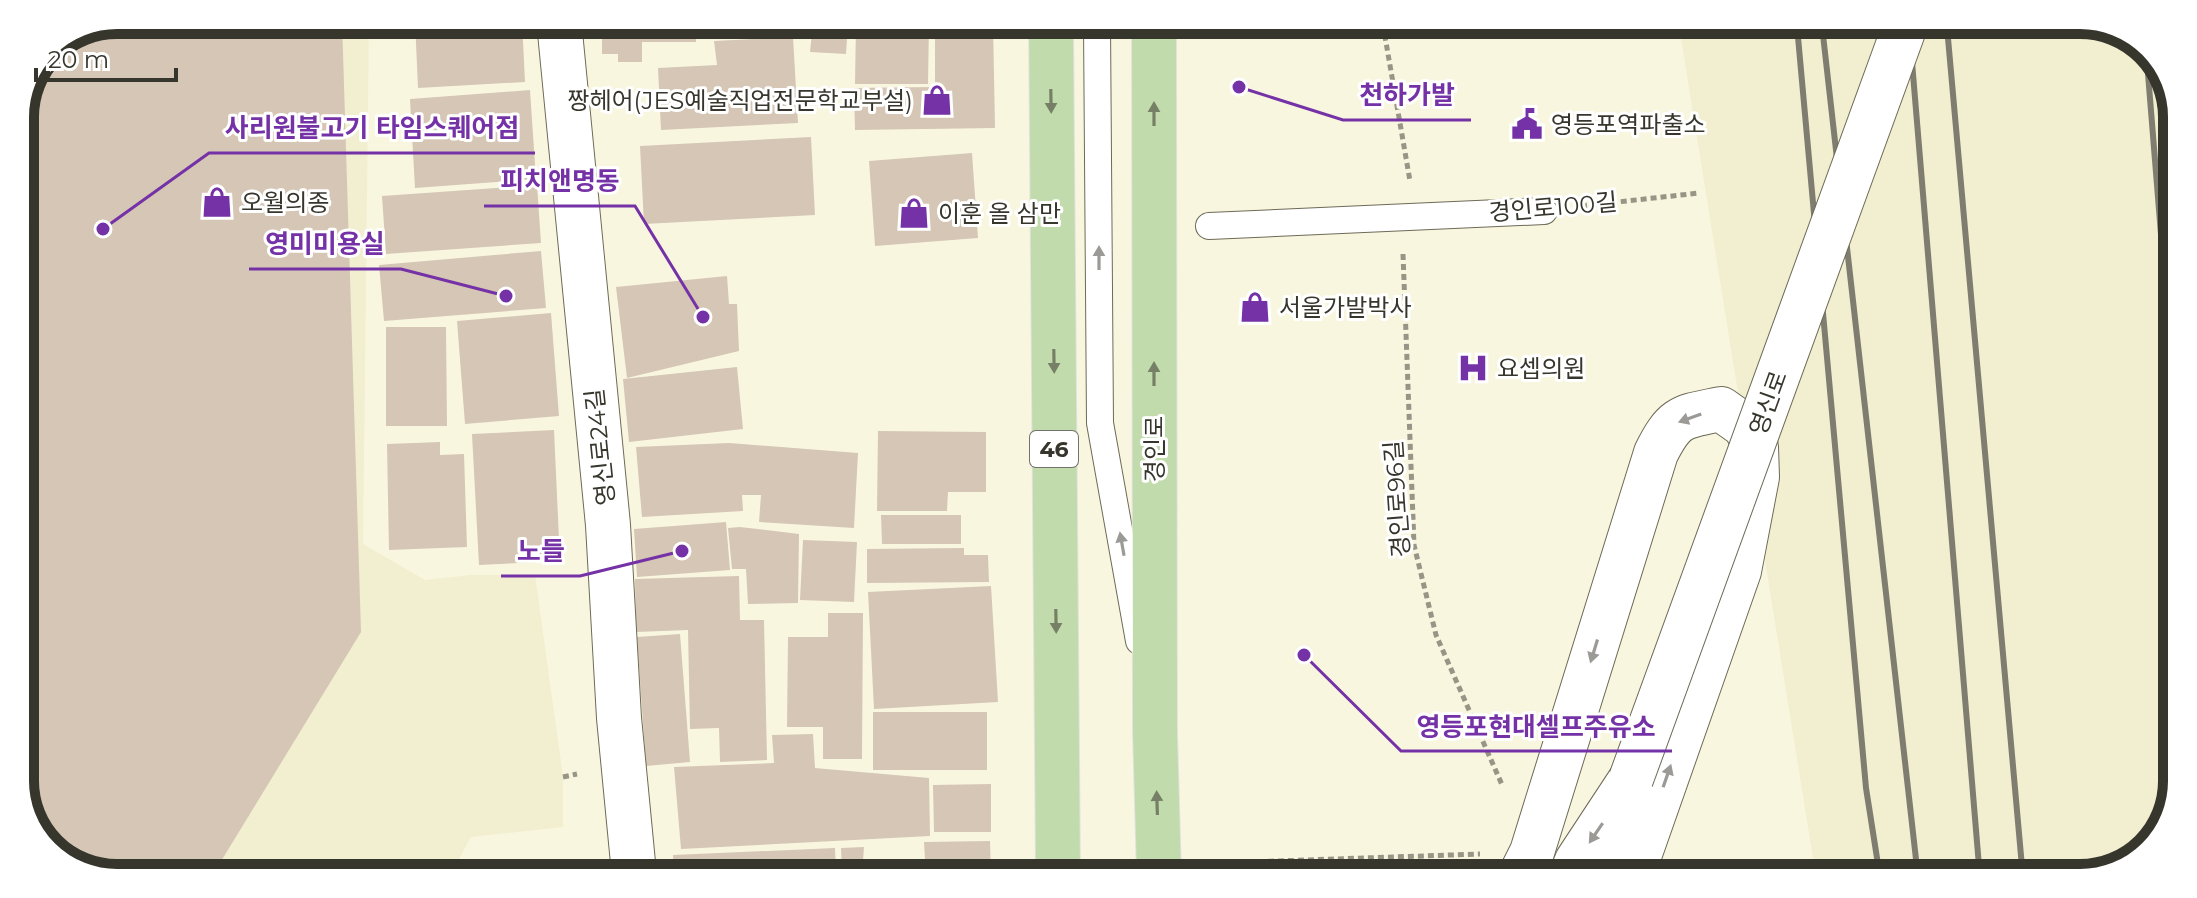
<svg xmlns="http://www.w3.org/2000/svg" width="2197" height="898" font-family="Montserrat,'Noto Sans KR',sans-serif">
	<style>
		.built { fill: #f2eed0 }
		.building { fill: #d5c6b5 }
		.lines { fill: none; stroke-linecap: round; stroke-linejoin: round }
		.service-casing { stroke: #6d6a57; stroke-width: 28 }
		.minor-casing { stroke: #6d6a57; stroke-width: 46 }
		.secondary-casing { stroke: #6d6a57; stroke-width: 46 }
		.primary-casing { stroke: #e3e3e2; stroke-width: 46 }
		.path { stroke: #979586; stroke-width: 5; stroke-dasharray: 6 4; stroke-linecap: butt }
		.service { stroke: #fff; stroke-width: 26 }
		.minor { stroke: #fff; stroke-width: 44 }
		.secondary { stroke: #fff; stroke-width: 44 }
		.primary { stroke: #c2dbac; stroke-width: 44 }
		.rail { stroke: #7f7d6f; stroke-width: 6 }
		.secondary-bridge-casing { stroke: #6d6a57; stroke-width: 46; stroke-linecap: butt }
		.secondary-bridge { stroke: #fff; stroke-width: 44 }
		.oneway { fill: #768066 }
		.oneway2 { fill: #9b9a96 }
		.labels { text-anchor: middle; dominant-baseline: central; stroke-width: 6; stroke-linejoin: round; paint-order: stroke }
		.shield { fill: #fff; stroke: #73726c; stroke-width: 2 }
		.shield-label { font-size: 22px; font-weight: bold; fill: #37362d }
		.poi-label { font-size: 24px; fill: #37362d; stroke: #fff; text-anchor: start }
		.street-label { font-size: 24px; fill: #37362d; stroke: #fff }
		.rim { fill: none; stroke: #37362d; stroke-width: 10 }
		.leader { fill: none; stroke: #7532a7; stroke-width: 3 }
		.callout-dot { fill: #7532a7; stroke: #fff; stroke-width: 3 }
		.callout-label { font-size: 26px; text-anchor: middle; font-weight: bold; fill: #7532a7; stroke: #fff; stroke-width: 6; stroke-linejoin: round; paint-order: stroke }
	</style>
	<rect width="100%" height="100%" fill="#f9f6e0"/>
	<!-- built -->
	<path class="built" d="M117 20 369 21 363 544 425 580 471 575H535L563 777V827L471 837 452 872 80 871 40 840 20 788V111L49 48Z
		M1679 26 2117 27 2157 58 2177 110 2170 818 2134 861 2080 878 1816 877Z"/>
	<!-- building -->
	<path class="building" d="M117 20 342 21 361 632 215 871H80L40 840 20 788V111L49 48Z
		M415 21H522L525 82 418 88Z
		M602 22H696V42H642V62H618V54H602Z
		M813 23H848L846 54 810 52Z
		M856 23H929L928 84H855Z
		M935 23H993L995 128 855 130 854 88 935 87Z
		M793 37 798 123 661 130 658 68 717 65 714 41Z
		M530 90 536 179 415 188 410 99Z
		M811 137 815 215 644 224 640 146Z
		M972 153 978 238 875 246 869 161Z
		M537 185 541 243 386 254 382 196Z
		M541 251 546 308 384 321 379 265Z
		M727 276 729 304H737L739 351 627 378 616 287Z
		M551 313 559 416 465 424 457 321Z
		M386 327H446L447 426H386Z
		M737 367 743 429 629 442 623 379Z
		M554 430 560 561 479 565 472 434Z
		M878 431 986 432V492H948L947 511H877Z
		M440 442V455L464 454 467 547 389 550 387 444Z
		M729 443 858 453 854 528 759 522 761 495H742L743 511 642 517 636 447Z
		M881 515H961V544H882Z
		M726 522 730 570 637 577 634 529Z
		M740 527 799 534 798 603 748 604 746 569H732L728 528Z
		M803 540 857 542 854 602 800 600Z
		M964 548V555H988L989 582 867 583V549Z
		M739 576 740 620H764L767 760 720 762 719 728 690 729 688 630 636 632 635 579Z
		M991 586 998 702 874 709 868 592Z
		M828 613H863L862 759H823V727H787L788 637H828Z
		M680 634 690 762 646 766 637 637Z
		M873 712H987V770H873Z
		M813 734 815 768 929 778 930 836 681 849 674 767 774 763 772 735Z
		M991 784V832H934L933 785Z
		M990 841 991 874H842L841 848 864 847 863 861 925 859 924 842Z
		M835 848 836 874 674 873 673 855Z"/>
	<g class="lines">
		<defs>
			<path id="service" d="M1097 24 1100 423 1139 641
				M1209 226 1544 211"/>
			<path id="minor" d="M559 22 608 525 619 718 634 873
				M1520 876 1532 852 1656 453C1675 415 1682 417 1721 409L1745 426 1756 447 1757 477 1739 571 1632 876"/>
			<path id="secondary" d="M1571 876 1577 861 1631 779 1621 876"/>
			<path id="primary" d="M1051 23 1058 874
				M1154 24 1155 732 1159 875"/>
		</defs>
		<!-- service casing -->
		<use href="#service" class="service-casing"/>
		<!-- minor casing -->
		<use href="#minor" class="minor-casing"/>
		<!-- secondary casing -->
		<use href="#secondary" class="secondary-casing"/>
		<!-- primary casing -->
		<use href="#primary" class="primary-casing"/>
		<!-- path -->
		<path class="path" d="M1383 25 1410 181
			M1581 206 1699 193
			M1403 254 1414 545 1436 635 1503 787
			M563 777 577 774
			M1218 863 1480 854"/>
		<!-- service -->
		<use href="#service" class="service"/>
		<!-- minor -->
		<use href="#minor" class="minor"/>
		<!-- secondary -->
		<use href="#secondary" class="secondary"/>
		<!-- primary -->
		<use href="#primary" class="primary"/>
		<!-- rail -->
		<path class="rail" d="M1797 26 1866 788 1880 877
			M1822 26 1918 877
			M1909 26 1980 878
			M1947 27 2023 878
			M2146 49 2174 395"/>
		<defs>
			<path id="secondary-bridge" d="M1631 779 1905 26"/>
		</defs>
		<!-- secondary-bridge casing -->
		<use href="#secondary-bridge" class="secondary-bridge-casing"/>
		<!-- secondary-bridge -->
		<use href="#secondary-bridge" class="secondary-bridge"/>
	</g>
	<!-- one-way arrows -->
	<defs><path id="oneway-solid" d="M-6-.8H1V-3.2L6.5 0L1 3.2V.8H-6Z" transform="scale(2)"/></defs>
	<g class="oneway">
		<use href="#oneway-solid" transform="translate(1051 101) rotate(89)"/>
		<use href="#oneway-solid" transform="translate(1154 114) rotate(-90)"/>
		<use href="#oneway-solid" transform="translate(1054 361) rotate(89)"/>
		<use href="#oneway-solid" transform="translate(1154 374) rotate(-90)"/>
		<use href="#oneway-solid" transform="translate(1056 621) rotate(89)"/>
		<use href="#oneway-solid" transform="translate(1157 803) rotate(-92)"/>
	</g>
	<g class="oneway2">
		<use href="#oneway-solid" transform="translate(1099 258) rotate(-90)"/>
		<use href="#oneway-solid" transform="translate(1690 418) rotate(160)"/>
		<use href="#oneway-solid" transform="translate(1122 544) rotate(-100)"/>
		<use href="#oneway-solid" transform="translate(1594 651) rotate(107)"/>
		<use href="#oneway-solid" transform="translate(1667 776) rotate(-71)"/>
		<use href="#oneway-solid" transform="translate(1596 833) rotate(124)"/>
	</g>
	<!-- icons -->
	<defs>
		<symbol id="shop-bare" viewBox="-9 -9 18 18"><path d="M-5-2.5h2.3a2.7 3.5 0 0 1 5.4 0H5L5.5 6h-11ZM-1.5-2.5h3a1.5 2.3 0 0 0-3 0Z" fill="#7532a7" stroke="#fff" stroke-width="2.5" paint-order="stroke"/></symbol>
		<symbol id="civic-bare" viewBox="-9 -9 18 18"><path d="M-.6-6.5H3V-4.5H.6V-3L4-1V1h2V6H-6V1h2V-1L-.6-3ZM-1.2 2.5V6h2.4V2.5Z" fill="#7532a7" stroke="#fff" stroke-width="2.5" paint-order="stroke"/></symbol>
		<symbol id="hospital-bare" viewBox="-9 -9 18 18"><path d="M-5-5h3v3.5h4V-5h3V5h-3V1.5h-4V5h-3Z" fill="#7532a7" stroke="#fff" stroke-width="2.5" paint-order="stroke"/></symbol>
	</defs>
	<g fill-rule="evenodd">
		<use href="#shop-bare" x="915" y="78" width="44" height="44"/>
		<use href="#civic-bare" x="1505" y="102" width="44" height="44"/>
		<use href="#shop-bare" x="195" y="180" width="44" height="44"/>
		<use href="#shop-bare" x="892" y="191" width="44" height="44"/>
		<use href="#shop-bare" x="1233" y="285" width="44" height="44"/>
		<use href="#hospital-bare" x="1451" y="346" width="44" height="44"/>
	</g>
	<g class="labels">
		<!-- shield labels -->
		<rect class="shield" x="1030" y="431" width="48" height="36" rx="6"/>
		<g class="shield-label">
			<text x="1054" y="449">46</text>
		</g>
		<!-- poi labels -->
		<g class="poi-label">
			<text x="913" y="100" text-anchor="end">짱헤어(JES예술직업전문학교부설)</text>
			<text x="1551" y="124">영등포역파출소</text>
			<text x="241" y="202">오월의종</text>
			<text x="938" y="213">이훈 올 삼만</text>
			<text x="1279" y="307">서울가발박사</text>
			<text x="1497" y="368">요셉의원</text>
		</g>
		<!-- street labels -->
		<g class="street-label">
			<text transform="translate(1553 207) rotate(-5)">경인로100길</text>
			<text transform="translate(1768 403) rotate(-70)">영신로</text>
			<text transform="translate(600 447) rotate(-96)">영신로24길</text>
			<text transform="translate(1154 449) rotate(-90)">경인로</text>
			<text transform="translate(1397 499) rotate(-94)">경인로96길</text>
		</g>
	</g>
	<!-- crop -->
	<path d="M0 0H2197V898H0ZM117 34H2080A83 83 0 0 1 2163 117V781A83 83 0 0 1 2080 864H117A83 83 0 0 1 34 781V117A83 83 0 0 1 117 34Z" fill="#fff" fill-rule="evenodd"/>
	<path class="rim" d="M117 34H2080A83 83 0 0 1 2163 117V781A83 83 0 0 1 2080 864H117A83 83 0 0 1 34 781V117A83 83 0 0 1 117 34Z"/>
	<!-- callouts -->
	<path class="leader" d="M1239 87L1343 120H1471M103 229L209 153H535M703 317L635 206H484M506 296L401 269H249M682 551L580 576H501M1304 655L1401 751H1672"/>
	<g class="callout-dot">
		<circle cx="1239" cy="87" r="8"/>
		<circle cx="103" cy="229" r="8"/>
		<circle cx="703" cy="317" r="8"/>
		<circle cx="506" cy="296" r="8"/>
		<circle cx="682" cy="551" r="8"/>
		<circle cx="1304" cy="655" r="8"/>
	</g>
	<g class="callout-label">
		<text x="1407" y="104">천하가발</text>
		<text x="372" y="137">사리원불고기 타임스퀘어점</text>
		<text x="560" y="190">피치앤명동</text>
		<text x="325" y="253">영미미용실</text>
		<text x="541" y="560">노들</text>
		<text x="1536" y="736">영등포현대셀프주유소</text>
	</g>
	<!-- scale -->
	<path d="M36 68v12h140v-12" fill="none" stroke="#37362d" stroke-width="4"/>
	<text x="48" y="68" font-size="24" fill="#37362d" stroke="#ffffff" stroke-width="6" paint-order="stroke">20 m</text>
</svg>
